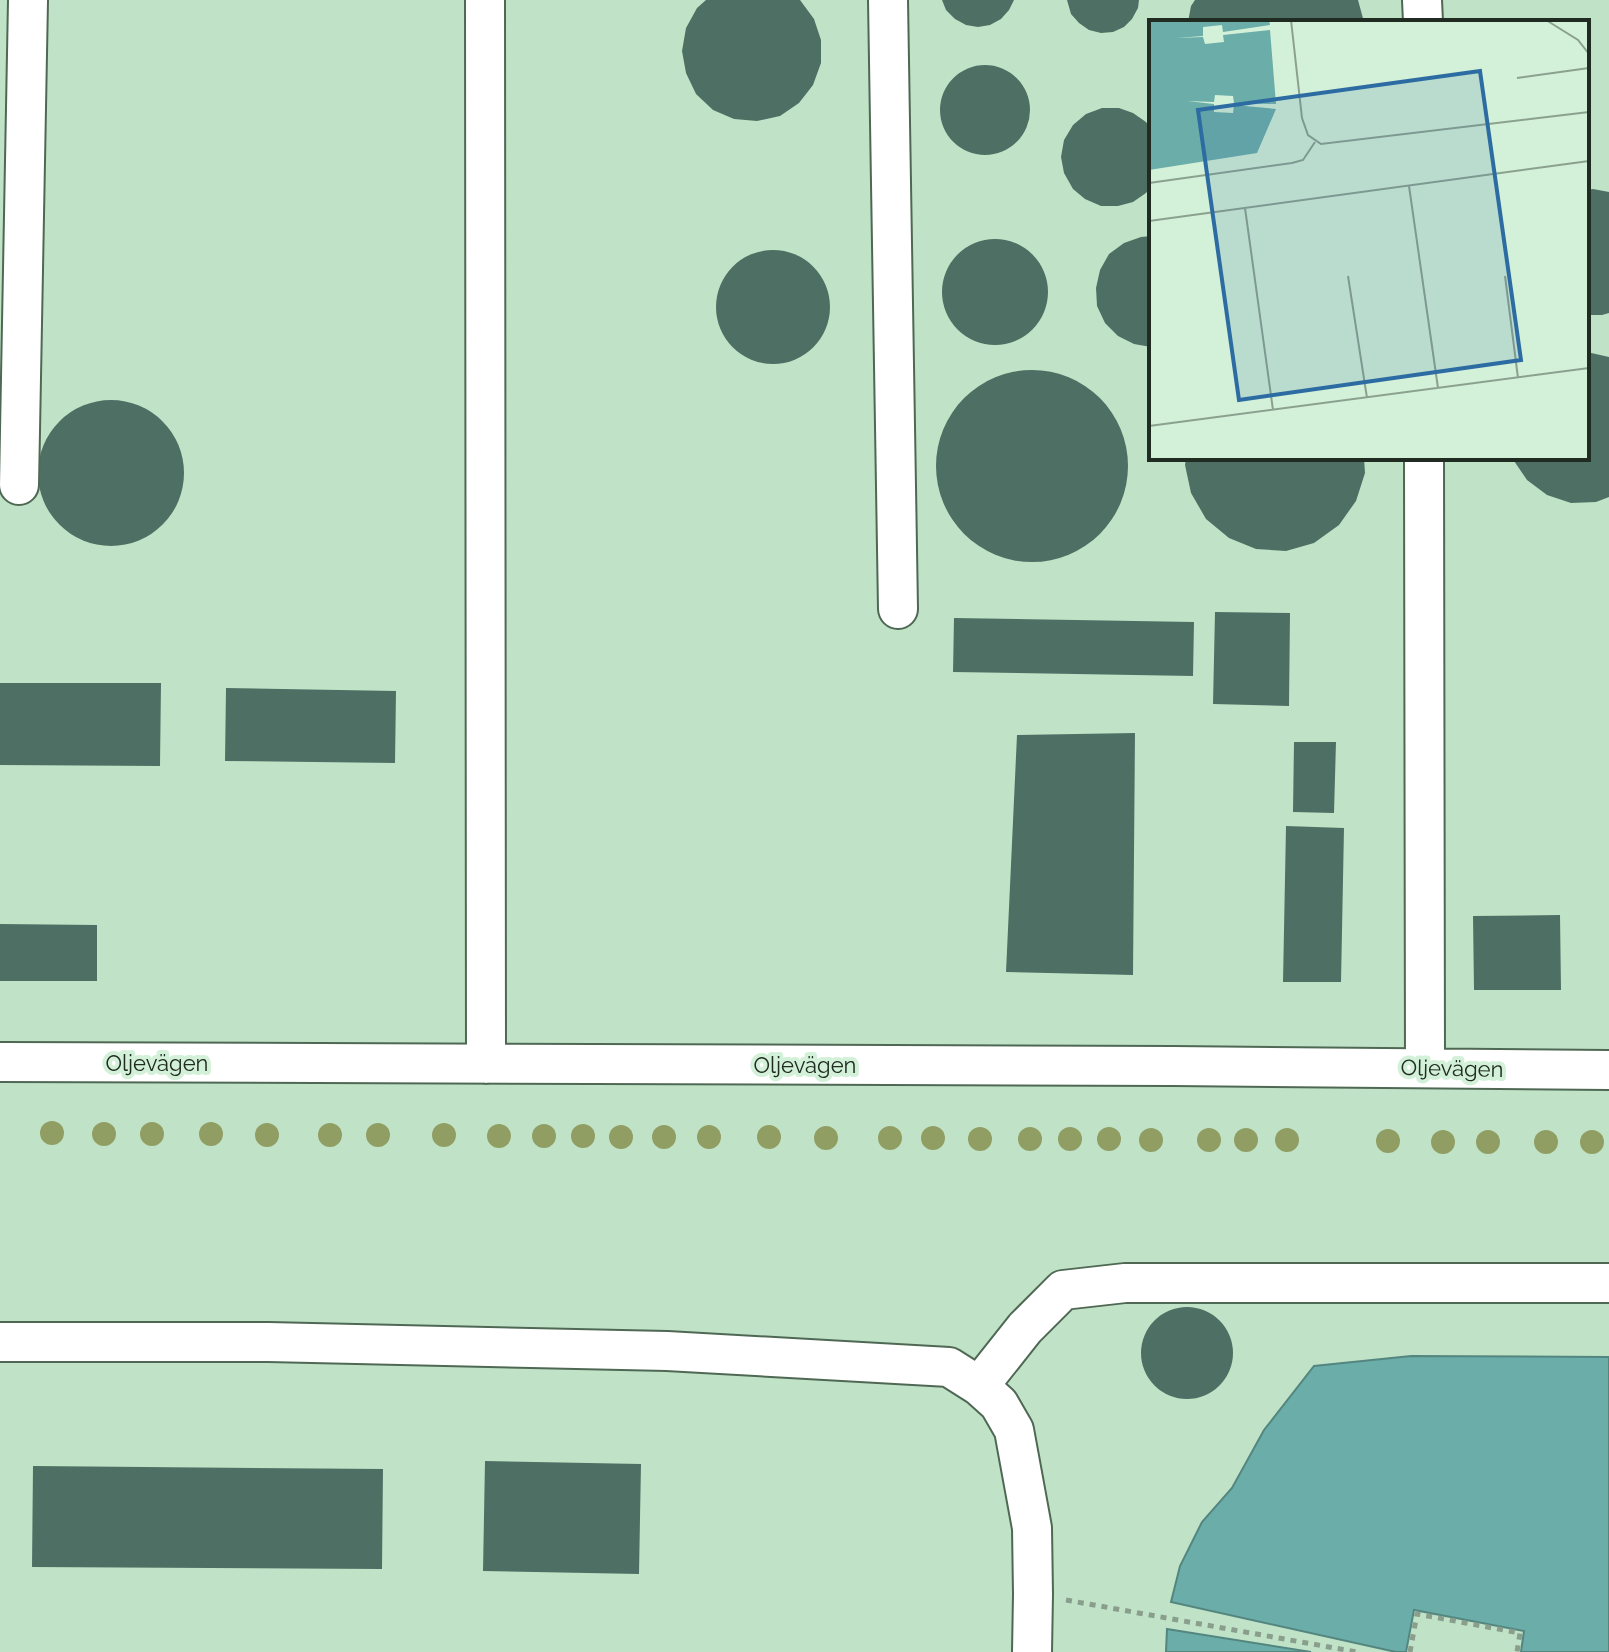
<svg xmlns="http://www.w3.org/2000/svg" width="1609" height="1652" font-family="Raleway,sans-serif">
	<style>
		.built { fill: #c0e3c7; fill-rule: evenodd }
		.water { fill: #6bada8; stroke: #548680; stroke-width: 2 }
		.building { fill: #4e7064 }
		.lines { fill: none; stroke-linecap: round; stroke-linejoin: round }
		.minor-casing { stroke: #4f6854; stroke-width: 42 }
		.path { stroke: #899e8c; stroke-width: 5; stroke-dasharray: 6 6; stroke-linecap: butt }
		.minor { stroke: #fff; stroke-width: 38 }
		.tree { fill: #909e64 }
		.labels { text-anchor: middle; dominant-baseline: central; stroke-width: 8; stroke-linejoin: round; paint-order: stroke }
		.street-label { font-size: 22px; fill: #202b22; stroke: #d3f0d8 }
		.inset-road { fill: none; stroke: #8ba18f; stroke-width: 2 }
		.view { fill: #2d6ca2; fill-opacity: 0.15; stroke: #2d6ca2; stroke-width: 4 }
		.inset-edge { fill: none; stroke: #202b22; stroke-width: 4 }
	</style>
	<rect width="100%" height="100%" fill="#d3f0d8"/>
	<!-- built -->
	<path class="built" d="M0 0H1609V1357L1411 1356 1314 1366 1264 1430 1232 1488 1202 1522 1171 1601 1396 1652H1311L1168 1629 1166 1652H0ZM1151 22H1587V458H1151Z
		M1414 1610 1525 1631 1521 1652H1406Z"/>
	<!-- water -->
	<path class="water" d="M1411 1356 1609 1357V1652H1521L1524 1631 1414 1610 1406 1652H1396L1171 1602 1180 1566 1202 1522 1232 1488 1264 1430 1314 1366Z
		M1167 1629 1311 1652H1166Z"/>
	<!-- building -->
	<path class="building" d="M706 0H800L814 19 821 40V63L813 85 799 103 780 116 757 121 734 119 713 110 696 94 686 73 682 51 686 28 697 8Z
		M942 0H1014L1009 10 1001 19 990 25 978 27 966 25 955 19 946 10Z
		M1067 0H1139L1138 8 1132 19 1124 27 1113 32 1101 33 1089 30 1079 23 1071 14Z
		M1195 0H1358L1364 22H1188L1191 6Z
		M940 110a45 45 0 1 1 90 0a45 45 0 1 1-90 0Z
		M1102 108H1119L1133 113 1146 122 1151 129V186L1146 193 1133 202 1118 206H1101L1085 199 1073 189 1064 173 1061 157 1064 140 1073 125 1086 114Z
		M1593 189 1609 192V313L1602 315H1587V190Z
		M1151 236V347L1134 344 1118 336 1105 323 1097 306 1096 288 1100 270 1109 254 1124 243 1141 237Z
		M942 292a53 53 0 1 1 106 0a53 53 0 1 1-106 0Z
		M716 307a57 57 0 1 1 114 0a57 57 0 1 1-114 0Z
		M1587 352 1609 357V497L1596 502 1571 503 1547 495 1527 480 1512 458H1587Z
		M936 466a96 96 0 1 1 192 0a96 96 0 1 1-192 0Z
		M38 473a73 73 0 1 1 146 0a73 73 0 1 1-146 0Z
		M1186 458H1364L1365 473 1356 501 1339 525 1314 543 1286 551 1256 549 1229 538 1206 519 1191 493 1185 465Z
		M1215 612 1290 613 1289 706 1213 704Z
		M954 618 1194 622 1193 676 953 672Z
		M0 683H161L160 766 0 765Z
		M226 688 396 691 395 763 225 761Z
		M1135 733 1133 975 1006 972 1017 735Z
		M1294 742H1336L1334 813 1293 812Z
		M1286 826 1344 828 1341 982H1283Z
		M1560 915 1561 990H1474L1473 916Z
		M0 924 97 925V981H0Z
		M1141 1353a46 46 0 1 1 92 0a46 46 0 1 1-92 0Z
		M485 1461 641 1464 639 1574 483 1571Z
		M33 1466 383 1469 382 1569 32 1567Z"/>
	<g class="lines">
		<defs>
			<path id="minor" d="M485 0 486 1064
				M888 0 898 609
				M1422 0 1423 22
				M1424 458 1425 1068
				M19 485 28 0
				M0 1062 1173 1066 1609 1070
				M0 1342H268L667 1351 949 1367 979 1386 999 1404 1014 1430 1032 1528 1033 1594 1032 1652
				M979 1386 1025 1328 1063 1290 1125 1283H1609"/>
		</defs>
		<!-- minor casing -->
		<use href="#minor" class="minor-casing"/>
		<!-- path -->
		<path class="path" d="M1066 1600 1357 1652
			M1410 1652 1417 1614 1520 1633 1517 1652"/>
		<!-- minor -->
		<use href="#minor" class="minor"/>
	</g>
	<!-- trees -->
	<g class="tree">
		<circle cx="52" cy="1133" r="12"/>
		<circle cx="104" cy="1134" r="12"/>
		<circle cx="152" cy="1134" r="12"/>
		<circle cx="211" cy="1134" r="12"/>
		<circle cx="267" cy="1135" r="12"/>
		<circle cx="330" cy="1135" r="12"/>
		<circle cx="378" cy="1135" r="12"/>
		<circle cx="444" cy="1135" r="12"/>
		<circle cx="499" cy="1136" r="12"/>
		<circle cx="544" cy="1136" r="12"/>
		<circle cx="583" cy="1136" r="12"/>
		<circle cx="621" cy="1137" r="12"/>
		<circle cx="664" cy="1137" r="12"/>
		<circle cx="709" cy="1137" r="12"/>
		<circle cx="769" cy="1137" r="12"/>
		<circle cx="826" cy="1138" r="12"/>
		<circle cx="890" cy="1138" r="12"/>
		<circle cx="933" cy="1138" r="12"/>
		<circle cx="980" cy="1139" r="12"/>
		<circle cx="1030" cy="1139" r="12"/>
		<circle cx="1070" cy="1139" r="12"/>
		<circle cx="1109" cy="1139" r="12"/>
		<circle cx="1151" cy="1140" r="12"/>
		<circle cx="1209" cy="1140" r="12"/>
		<circle cx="1246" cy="1140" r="12"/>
		<circle cx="1287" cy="1140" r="12"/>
		<circle cx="1388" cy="1141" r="12"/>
		<circle cx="1443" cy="1142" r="12"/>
		<circle cx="1488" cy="1142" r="12"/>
		<circle cx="1546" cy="1142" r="12"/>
		<circle cx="1592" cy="1142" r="12"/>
	</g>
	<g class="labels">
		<!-- street labels -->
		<g class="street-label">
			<text x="157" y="1063">Oljevägen</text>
			<text x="805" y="1065">Oljevägen</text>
			<text transform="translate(1452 1068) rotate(1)">Oljevägen</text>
		</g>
	</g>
	<!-- overview -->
	<g transform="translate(1149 20)">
		<rect width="440" height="440" fill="#d3f0d8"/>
		<path d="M0 0H120L121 5 74 12 73 5 54 7V16L27 18 54 17 56 24 75 22 74 15 121 10 127 84 85 83 84 76 66 75 65 82 38 81 65 84V92L84 93 85 85 127 89 108 133 0 150Z" fill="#6bada8"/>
		<path class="inset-road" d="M142 0 153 98 159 115 172 124 440 92M397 0 429 20 440 34M368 58 440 48M0 163 143 143 154 140 166 122M260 166 289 368M96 188 124 390M0 201 440 141M199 256 218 378M356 256 369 358M0 406 440 348"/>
		<path class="view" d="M331 51 372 340 90 380 49 90Z"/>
		<rect width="440" height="440" class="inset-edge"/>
	</g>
</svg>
